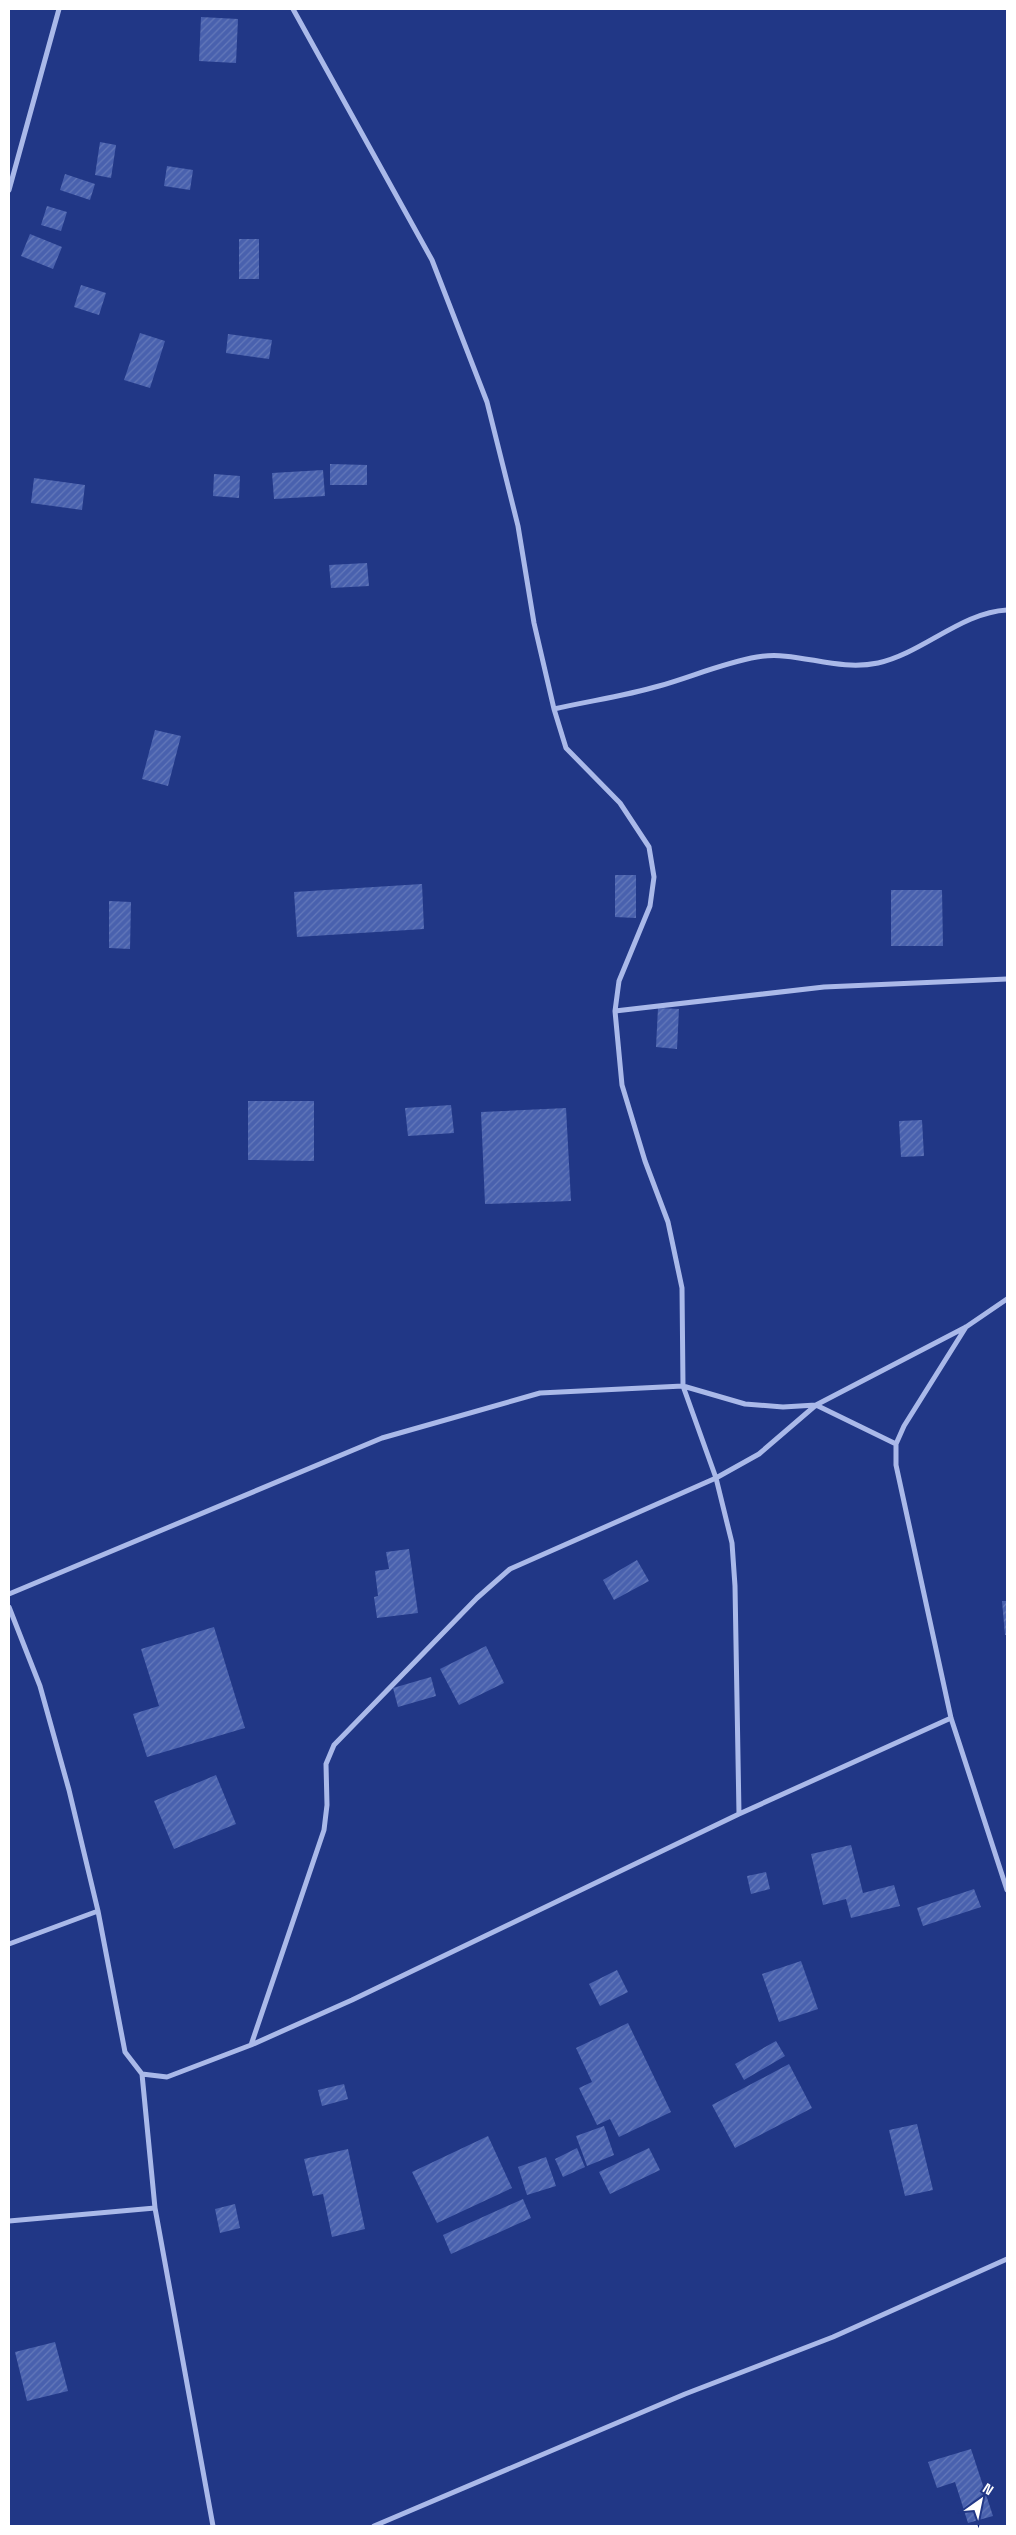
<svg xmlns="http://www.w3.org/2000/svg" width="1016" height="2535" font-family="'Space Grotesk',sans-serif">
	<style>
		.building { fill: url(#building-hatch) }
		.lines { fill: none; stroke-linecap: round; stroke-linejoin: round }
		.street { stroke: #aab9e9; stroke-width: 5 }
	</style>
	<defs>
		<pattern id="building-hatch" width="6" height="6" patternUnits="userSpaceOnUse" patternTransform="scale(1.25)"><rect width="6" height="6" fill="#4961ae"/><path d="M-1 1l2-2M0 6l6-6M5 7l2-2" fill="none" stroke="#6479ba"/></pattern>
	</defs>
	<rect width="100%" height="100%" fill="#213786"/>
	<!-- building -->
	<path class="building" d="M201 17 238 19 236 63 199 61Z
		M100 142 116 145 111 178 95 175Z
		M167 166 193 170 190 190 164 186Z
		M65 174 95 184 90 200 60 190Z
		M47 206 67 212 61 231 41 225Z
		M30 234 62 247 53 269 21 256Z
		M239 239H259V279H239Z
		M81 285 106 293 99 315 74 307Z
		M140 333 165 341 150 388 124 380Z
		M228 334 272 340 269 359 226 353Z
		M330 464 367 465V485H330Z
		M323 470 325 496 274 499 272 473Z
		M214 474 240 476 239 498 213 496Z
		M34 478 85 485 82 510 31 503Z
		M367 563 369 586 331 588 329 565Z
		M155 730 181 736 168 786 142 779Z
		M615 875H636V918L615 917Z
		M422 884 424 929 297 937 294 892Z
		M891 890H942L943 946H891Z
		M109 901 131 902 130 949 109 948Z
		M658 1008 679 1009 677 1049 656 1047Z
		M248 1101H314V1161L248 1160Z
		M451 1105 454 1133 408 1136 405 1108Z
		M566 1108 571 1201 485 1204 481 1112Z
		M922 1120 924 1156 901 1157 899 1121Z
		M409 1549 418 1613 377 1618 374 1597 378 1596 375 1571 389 1569 386 1552Z
		M637 1560 649 1581 614 1600 603 1580Z
		M1002 1601H1007V1635H1005Z
		M214 1627 245 1728 147 1757 133 1714 159 1706 141 1649Z
		M486 1646 504 1683 459 1705 440 1669Z
		M431 1677 436 1696 398 1707 393 1688Z
		M216 1775 236 1824 174 1849 154 1801Z
		M851 1845 863 1893 894 1885 900 1906 851 1918 846 1899 823 1905 811 1854Z
		M766 1872 770 1889 751 1894 747 1876Z
		M974 1889 981 1907 923 1926 917 1908Z
		M801 1961 818 2009 779 2022 762 1974Z
		M617 1970 628 1992 600 2006 589 1984Z
		M628 2023 671 2112 619 2137 610 2119 597 2125 579 2088 592 2082 576 2048Z
		M776 2041 785 2056 744 2080 735 2064Z
		M789 2064 812 2108 735 2148 712 2105Z
		M344 2084 348 2099 322 2106 318 2090Z
		M917 2124 933 2190 905 2196 889 2130Z
		M604 2126 614 2155 587 2166 576 2136Z
		M488 2136 512 2188 437 2223 412 2172Z
		M577 2148 585 2167 563 2177 555 2159Z
		M649 2148 660 2170 610 2194 599 2172Z
		M348 2149 365 2229 332 2237 323 2194 313 2196 304 2159Z
		M546 2157 556 2186 527 2195 518 2167Z
		M523 2199 531 2218 451 2254 443 2235Z
		M235 2204 240 2228 220 2233 215 2209Z
		M55 2342 68 2391 27 2401 15 2352Z
		M971 2449 993 2516 968 2523 955 2482 937 2488 928 2462Z"/>
	<g class="lines">
		<!-- street -->
		<path class="street" d="M293 9 432 260 487 402 518 526 534 623 554 709 566 748 620 803 649 847 654 877 650 906 619 981 615 1011 622 1085 645 1161 668 1222 682 1288 683 1386 716 1478 732 1543 735 1586 739 1814
			M9 190 59 9
			M554 709C589 701 625 696 659 686 691 677 723 663 757 657 797 650 835 672 878 663 921 654 962 612 1007 610
			M615 1011 824 987 1007 979
			M966 1327 904 1426 896 1444V1465L951 1718 1007 1890
			M9 1594 382 1438 540 1393 683 1386 745 1404 783 1407 816 1405 966 1327 1007 1299
			M9 1607 40 1686 69 1790 98 1911 125 2052 142 2074 155 2208 213 2526
			M9 1944 98 1911
			M251 2045 324 1830 327 1805 326 1764 334 1745 477 1598 510 1569 716 1478 759 1454 816 1405 896 1444
			M142 2074 167 2077 251 2045 352 2000 739 1814 951 1718
			M9 2221 155 2208
			M374 2526 685 2394 833 2337 1007 2259"/>
	</g>
	<!-- border -->
	<rect width="1016" height="2535" fill="none" stroke="#ffffff" stroke-width="20"/>
	<!-- north arrow -->
	<g transform="translate(981 2500) rotate(33)" stroke="#213786" stroke-width="4" paint-order="stroke">
	<path d="M0-4L9 19L0 12L-9 19Z" fill="#ffffff"/>
	<text y="-8" font-size="14" font-weight="bold" text-anchor="middle" fill="#ffffff">N</text>
	</g>
</svg>
